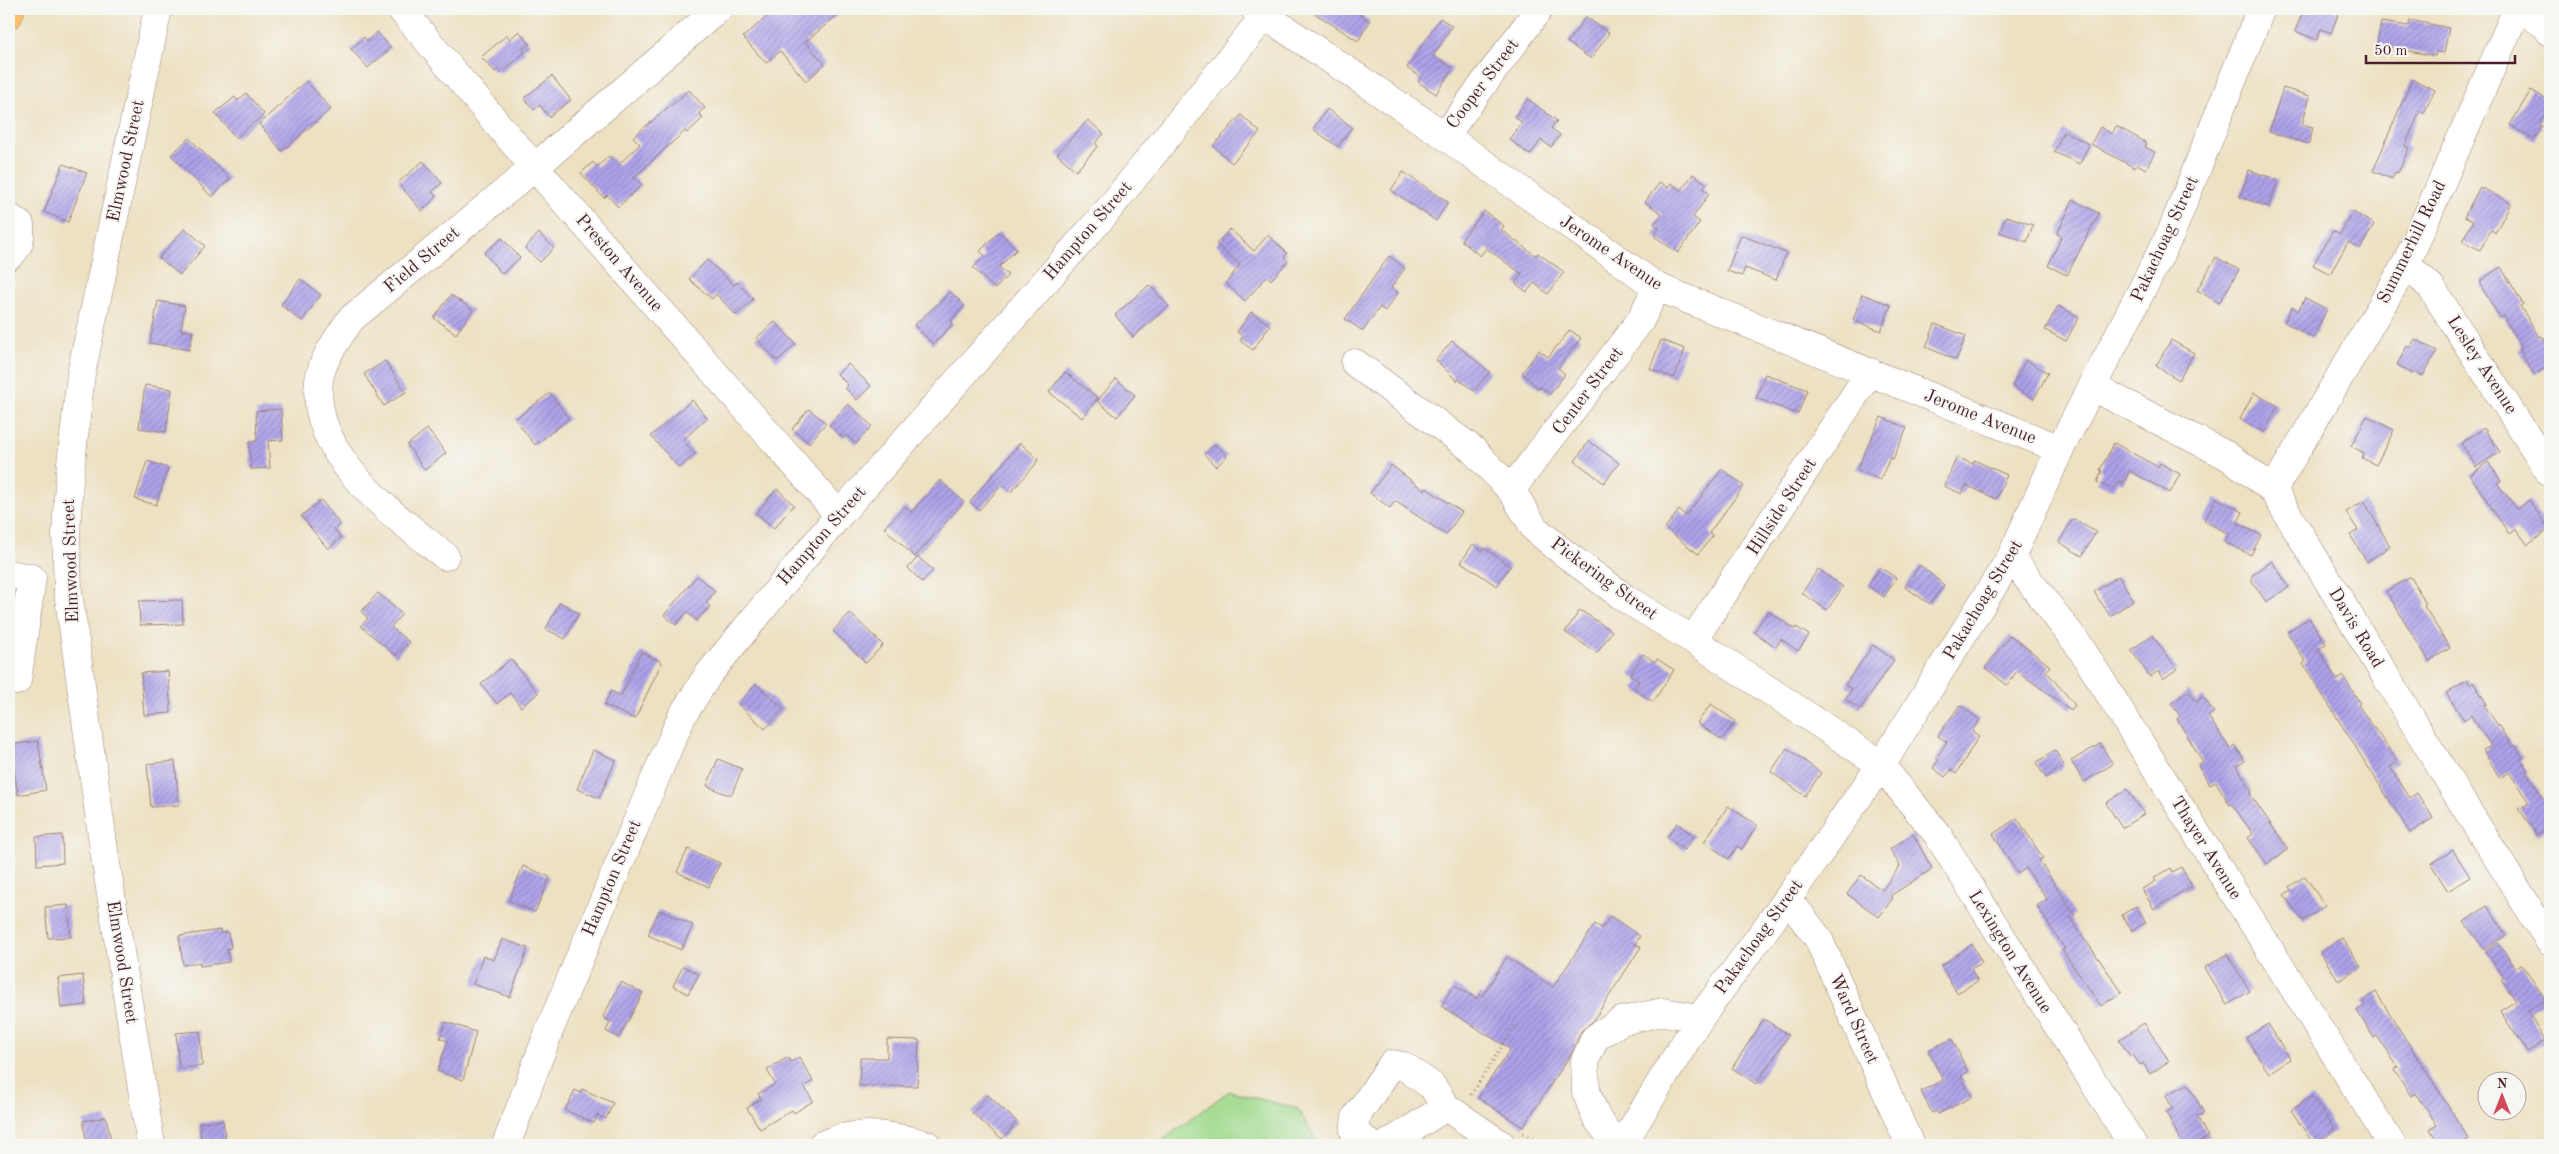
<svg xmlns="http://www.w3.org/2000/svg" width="2559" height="1154" font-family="'Old Standard TT',serif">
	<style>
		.grass { fill: #a0da8d; stroke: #757c5c }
		.building { fill: url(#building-hatch) }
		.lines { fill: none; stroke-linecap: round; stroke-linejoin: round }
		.minor-casing { stroke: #9c8076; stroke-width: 29 }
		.major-casing { stroke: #9c8076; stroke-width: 29 }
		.path { stroke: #9c8076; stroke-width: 3; stroke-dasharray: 1 4; stroke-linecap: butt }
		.minor { stroke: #fff; stroke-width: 28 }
		.major { stroke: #fabe6d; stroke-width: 28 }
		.labels { text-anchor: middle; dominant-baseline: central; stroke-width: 4; stroke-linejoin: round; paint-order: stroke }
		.street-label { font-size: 18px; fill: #4a1f2b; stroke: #f6f6f2 }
	</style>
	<defs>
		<pattern id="building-hatch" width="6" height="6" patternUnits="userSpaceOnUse" patternTransform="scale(1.25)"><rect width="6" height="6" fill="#ada3ea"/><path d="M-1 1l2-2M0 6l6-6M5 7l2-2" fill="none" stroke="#8f84be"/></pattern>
	</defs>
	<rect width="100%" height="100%" fill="#f6f6f2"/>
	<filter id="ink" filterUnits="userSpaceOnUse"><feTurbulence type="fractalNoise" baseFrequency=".02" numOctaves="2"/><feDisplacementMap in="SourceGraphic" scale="10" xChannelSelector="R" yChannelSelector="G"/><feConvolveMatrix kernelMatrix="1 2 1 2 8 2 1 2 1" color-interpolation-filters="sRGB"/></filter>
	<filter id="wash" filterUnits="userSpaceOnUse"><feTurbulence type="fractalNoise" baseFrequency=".0096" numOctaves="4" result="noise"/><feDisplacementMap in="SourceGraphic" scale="20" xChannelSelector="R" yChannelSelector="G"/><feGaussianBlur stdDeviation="1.12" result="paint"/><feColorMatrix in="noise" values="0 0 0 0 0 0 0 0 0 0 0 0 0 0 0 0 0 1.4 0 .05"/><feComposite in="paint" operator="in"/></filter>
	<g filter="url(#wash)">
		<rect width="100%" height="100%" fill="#ede1c2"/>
		<!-- grass -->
		<path class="grass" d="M1229 1091 1298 1109 1319 1145H1158L1157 1144Z"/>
		<g id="blocks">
			<!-- building -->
			<path class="building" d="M776 9H845L805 42 825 64 806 81 780 51 766 63 743 37Z
				M1308 9H1351L1370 21 1358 41Z
				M2304 9H2331L2339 12 2331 33 2321 29 2317 40 2295 31Z
				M1586 17 1609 33 1591 59 1567 42Z
				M1440 18 1452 26 1433 56 1453 68 1436 94 1418 82 1421 77 1407 68Z
				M2410 20 2449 28 2444 53 2436 52 2435 56 2377 45 2381 22 2409 26Z
				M519 31 530 44 523 49 525 52 501 73 498 70 495 72 481 57 507 35 510 39Z
				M377 32 391 48 368 68 351 49 364 37 367 41Z
				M552 76 571 100 549 117 540 105 534 110 524 98Z
				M2412 79 2435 90 2424 113 2420 111 2405 146 2409 148 2398 173 2395 172 2392 179 2373 171Z
				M306 81 331 109 282 151 259 124Z
				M2283 88 2310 96 2302 124 2313 127 2309 144 2269 132Z
				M689 90 705 108 699 113 703 118 687 133 685 131 634 177 642 185 618 207 607 195 604 198 581 173 593 162 597 167 609 156 618 165 640 144 633 137Z
				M2531 90 2550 101V106L2539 124 2542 126 2534 140 2510 125Z
				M246 93 264 114 236 138 215 113 235 97 238 101Z
				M1528 99 1557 121 1551 128 1560 135 1551 147 1541 140 1530 155 1509 139 1522 122 1514 117Z
				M1327 109 1352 127 1338 147 1313 129Z
				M1241 115 1260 132 1232 163 1213 146Z
				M1088 120 1104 134 1095 143 1098 146 1076 171 1057 154Z
				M2116 126 2147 143 2145 147 2155 152 2146 169 2137 164 2135 168 2091 144 2100 127 2112 134Z
				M2064 131 2089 144 2080 164 2054 152Z
				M189 138 230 179 212 197 171 155Z
				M423 161 442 183 432 192 437 197 422 211 398 183Z
				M63 164 87 173 68 222 44 212Z
				M2249 170 2278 180 2269 207 2240 197Z
				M1403 172 1448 202 1436 221 1391 190Z
				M1693 174 1707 184 1703 189 1709 194 1693 217 1700 222 1678 253 1654 236 1659 228 1654 224 1662 214 1645 202 1660 182 1668 188 1671 183 1681 191Z
				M2480 187 2511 203 2495 233 2491 230 2480 250 2462 241 2473 221 2464 217Z
				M2073 200 2099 213 2067 275 2048 266 2062 236 2057 234Z
				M1484 211 1504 226 1501 230 1536 256 1538 253 1564 272 1548 294 1534 283 1527 292 1515 283 1522 274 1486 248 1480 256 1461 240Z
				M2353 212 2374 224 2360 249 2348 242 2330 274 2313 265 2333 231 2340 235Z
				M2006 216 2033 225 2027 242 2000 232Z
				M185 228 205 246 180 275 159 258Z
				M1230 229 1254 251 1268 235 1287 253 1284 257 1288 261 1271 280 1267 276 1245 301 1226 283 1240 265 1216 244Z
				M999 232 1017 249 999 267 1008 275 995 289 973 268 985 256 980 251Z
				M539 233 554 248 540 262 525 248Z
				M1741 235 1786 253 1776 280 1745 268 1742 276 1727 271Z
				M502 238 520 258 502 274 484 253Z
				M1389 256 1405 268 1391 288 1398 293 1385 311 1380 307 1363 331 1345 319Z
				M2216 257 2239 270 2219 303 2197 290Z
				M707 260 734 285 737 282 753 299 736 315 716 294 712 299 689 279Z
				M2501 267 2523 304 2520 306 2539 337 2542 336 2550 349V365L2534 375 2519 349 2522 347 2503 316 2500 318 2481 286V280Z
				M300 279 321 295 302 321 281 305Z
				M1149 285 1169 306 1133 337 1115 315Z
				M951 292 965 306 951 321 953 324 933 344 914 325Z
				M1862 294 1891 305 1881 331 1853 320Z
				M451 295 473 310 456 334 434 318Z
				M2305 298 2327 309 2313 338 2284 322 2292 307 2298 311Z
				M158 301 185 306 181 330 193 332 189 350 150 343Z
				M2058 306 2079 317 2066 341 2045 330Z
				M1251 312 1270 325 1253 350 1240 341 1243 336 1237 332Z
				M775 322 796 344 777 361 756 338Z
				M1935 324 1966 336 1956 360 1926 347Z
				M1570 330 1581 338 1558 368 1565 374 1550 394 1541 387 1539 389 1522 373 1539 350 1548 357Z
				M2415 339 2437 351 2423 376 2415 372 2413 374 2397 365 2407 346 2410 348Z
				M1661 340 1685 349 1674 378 1650 369Z
				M2171 340 2194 353 2179 380 2156 366Z
				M1452 341 1490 372 1474 391 1459 379 1457 381 1436 360Z
				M2026 360 2048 373 2034 399 2012 386Z
				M385 361 406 392 384 406 364 374Z
				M848 364 871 386 857 400 845 388 848 385 837 374Z
				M1065 372 1098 398 1082 418 1049 392Z
				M1765 374 1807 390 1798 414 1756 398Z
				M1116 379 1135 395 1117 417 1097 401Z
				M145 385 172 389 166 432 139 428Z
				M550 393 569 419 535 445 515 419Z
				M2254 393 2278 406 2264 432 2240 419Z
				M692 400 707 418 683 440 695 454 679 468 651 436Z
				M848 404 872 426 856 444 846 435 843 438 829 425Z
				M281 409 283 440 268 441 270 468 251 469 249 442 257 441 256 411Z
				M809 409 826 423 809 443 792 429Z
				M2367 416 2394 430 2376 465 2362 458 2364 453 2351 446Z
				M1881 417 1907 428 1893 459 1890 458 1880 480 1857 469Z
				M2484 428 2500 452 2476 467 2461 443Z
				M427 429 446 453 425 470 407 445Z
				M1589 441 1619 463 1604 483 1575 461Z
				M1020 443 1038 459 1035 465 1011 492 1002 485 979 510 970 502Z
				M2114 443 2158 467 2160 463 2180 474 2170 493 2130 471 2123 483 2118 481 2113 490 2097 482 2102 471 2100 470Z
				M1215 444 1227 456 1216 467 1204 454Z
				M1957 457 1973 464 1974 460 2007 475 1996 499 1966 485 1962 494 1944 486Z
				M147 461 168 468 156 505 135 499Z
				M2488 462 2501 481 2497 483 2517 509 2529 500 2549 529 2528 545 2516 529 2509 534 2470 475Z
				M1391 465 1425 491 1426 488 1462 512 1446 535 1395 501 1390 508 1370 493Z
				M1722 469 1744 486 1709 533 1713 536 1698 554 1665 528 1679 510 1686 516Z
				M940 480 964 502 915 557 884 528 905 506 911 512Z
				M777 489 794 505 774 528 756 513Z
				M2216 498 2243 512 2237 523 2261 535 2251 555 2225 542 2229 534 2204 521Z
				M321 500 340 524 334 529 341 538 328 549 301 516Z
				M2364 501 2390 546 2367 562 2350 535 2358 530 2346 512Z
				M2073 519 2096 532 2082 556 2059 542Z
				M1473 544 1482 551 1484 548 1510 566 1497 586 1461 562Z
				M918 557 933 570 922 582 908 568Z
				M2272 561 2289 587 2266 602 2252 581V575Z
				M1920 565 1944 585 1930 604 1905 587Z
				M1880 567 1896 578 1884 597 1868 586Z
				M1818 569 1843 587 1827 610 1802 593Z
				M697 576 715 591 706 603 710 606 697 621 687 612 676 625 664 615Z
				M2118 576 2134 600 2110 616 2094 592Z
				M2411 577 2426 604 2424 606 2450 648 2429 661 2386 591Z
				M378 593 402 614 391 627 409 642 396 656 361 626 368 618 361 612Z
				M182 600 183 624 140 625 139 601Z
				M560 602 579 613 565 639 546 629Z
				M1580 610 1612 631 1597 653 1565 632Z
				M1768 611 1795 629 1796 627 1809 635 1798 651 1781 639 1776 647 1754 632Z
				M850 613 883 645 866 663 833 631Z
				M2309 618 2326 644 2318 649 2337 680 2343 676 2360 703 2358 705 2398 762 2390 767 2410 798 2417 793 2433 818 2410 833 2303 664 2306 662 2287 632Z
				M2010 635 2050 666 2046 671 2075 705 2071 710 2017 671 2007 685 1985 668Z
				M2152 635 2177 669 2163 679 2158 671 2150 677 2131 650Z
				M1873 645 1894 660 1860 709 1845 699 1852 689 1845 685Z
				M641 652 662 662 635 719 604 705 611 691 621 696Z
				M1643 654 1655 662 1657 659 1674 670 1653 702 1634 689 1639 681 1630 675Z
				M511 659 538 693 521 707 510 693 497 704 481 684Z
				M168 671 171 713 144 715 141 673Z
				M2467 680 2470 685 2473 682 2487 704 2484 705 2513 747 2515 745 2523 758 2521 760 2528 771 2526 772 2550 808V827L2537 835 2519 809 2529 803 2509 772 2500 778 2483 750 2491 746 2471 715 2464 720 2446 693Z
				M756 684 784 709 765 729 738 704Z
				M2189 691 2196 702 2203 697 2214 712 2208 716 2230 749 2235 746 2245 761 2237 766 2252 792 2250 794 2288 849 2267 864 2248 838 2253 834 2232 804 2230 805 2216 782 2210 785 2198 765 2203 762 2177 719 2180 716 2171 703Z
				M1711 704 1735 721 1722 740 1697 723Z
				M1960 705 1980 720 1972 731 1979 736 1956 774 1951 770 1945 777 1933 768 1939 760 1936 758 1947 742 1938 736Z
				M38 741 46 790 18 795 10 745Z
				M2100 744 2113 764 2084 782 2071 761Z
				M1787 748 1821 773 1805 796 1771 772Z
				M593 750 616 760 599 798 577 789Z
				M2055 750 2064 766 2046 778 2036 763Z
				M718 759 742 769 732 794H726L707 786Z
				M175 761 179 805 151 807 147 764Z
				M2127 789 2144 814 2122 828 2106 803Z
				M1728 806 1757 825 1742 849 1737 846 1729 859 1704 842Z
				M2017 818 2043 858 2039 860 2075 915 2070 918 2122 992 2101 1006 2062 950 2065 949 2037 906 2047 899 2026 868 2018 874 1993 834Z
				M1677 823 1694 836 1684 850 1667 837Z
				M1913 834 1932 869 1890 896 1893 898 1879 917 1847 894 1861 875 1882 890 1900 866 1890 849Z
				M62 835 63 863 37 865 36 837Z
				M688 849 720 863 709 887 677 872Z
				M2453 850 2470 877 2448 891 2431 864Z
				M523 866 550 877 535 912 509 901Z
				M2181 867 2192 886 2154 909 2142 889 2156 881 2154 878 2171 868 2173 872Z
				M2305 876 2325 906 2303 921 2284 895 2291 890 2289 887Z
				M68 905 71 937 48 938 45 907Z
				M2136 906 2146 922 2132 931 2122 915Z
				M2487 906 2506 935 2485 950 2464 922Z
				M659 910 693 925 681 950 648 935Z
				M1610 916 1640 936 1635 944 1641 947 1593 1021 1581 1031 1571 1054 1523 1127 1478 1098 1510 1049 1441 1006 1454 985 1477 999 1480 994 1482 996 1507 957 1553 987 1595 924 1602 928Z
				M220 930 221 933 228 932 231 948 227 949 229 962 200 966V962L183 965 179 936Z
				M2342 938 2361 967 2339 981 2320 952Z
				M502 939 528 948 510 997 473 984 483 956 494 960Z
				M2498 943 2516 968 2522 965 2546 1000 2528 1011 2545 1041 2527 1052 2500 1011 2516 1001 2501 979 2504 977 2486 952Z
				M1972 944 1982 963 1971 969 1978 981 1957 993 1941 966Z
				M2227 954 2250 991 2227 1005 2204 968Z
				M683 966 699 974 688 994 673 986Z
				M83 975 86 1005 61 1008 58 978Z
				M621 982 643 993 619 1038 606 1031 610 1022 603 1017Z
				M2376 992 2469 1139 2459 1145H2440L2430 1129 2437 1125 2416 1093 2411 1096 2394 1070 2398 1067 2377 1036 2374 1038 2357 1011 2365 1005 2362 1001Z
				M1764 1019 1789 1035 1756 1084 1732 1068Z
				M446 1022 476 1032 463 1080 437 1071 448 1041 440 1038Z
				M2144 1023 2169 1061 2150 1074 2143 1063 2140 1065 2133 1055 2130 1056 2119 1040Z
				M2268 1024 2290 1059 2269 1073 2246 1038Z
				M200 1031 202 1066 179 1068 176 1033Z
				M887 1039 919 1040 917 1086H859L860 1058H887Z
				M1952 1039 1968 1072 1961 1076 1972 1097 1938 1114 1936 1111 1932 1113 1921 1091 1943 1080 1928 1050Z
				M788 1057 791 1062 799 1057 813 1081 804 1086 813 1101 794 1113 792 1110 760 1129 747 1108 761 1099 758 1094 775 1084 767 1070Z
				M2188 1084 2204 1113 2197 1116 2208 1137 2192 1145H2183L2166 1112 2172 1109 2166 1095Z
				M582 1089 613 1103 606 1119 597 1115 594 1123 565 1110 575 1090 581 1093Z
				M988 1095 1017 1122 1002 1139 972 1113Z
				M2312 1096 2335 1130 2314 1145 2291 1110Z
				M106 1117 112 1145H87L83 1121Z
				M223 1120 226 1145H202L199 1123Z"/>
		</g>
	</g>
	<g filter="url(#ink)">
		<use href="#blocks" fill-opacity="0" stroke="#9c8076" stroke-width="1"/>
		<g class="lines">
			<defs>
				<path id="minor" d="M401 9 504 132 839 515
					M1255 9 1445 136 1657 287 2060 449
					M2521 9 2545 25 2550 32
					M1445 136 1539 9
					M9 217 20 225C21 239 20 247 9 256
					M2406 264 2431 287 2550 473
					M1355 363 1472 449 1512 491 1535 529 1564 553 1626 599 1693 640 1880 764 1937 834 2133 1145
					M2093 387 2226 455 2242 466 2273 490 2457 794 2550 942
					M1511 490 1640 321 1657 287
					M2273 490 2406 264 2517 9
					M445 556C393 514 309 456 319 380 323 357 338 338 351 319L535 167 718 9
					M2011 557 2080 647 2392 1145
					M9 574 32 578 17 681 9 680
					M1693 640 1870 372
					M1786 901 1799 913 1818 938 1910 1145
					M151 1145 105 857 68 591 66 534 69 481 81 374 158 9
					M506 1145 551 1026 657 774 682 716 708 675 839 515 1104 215 1270 9
					M822 1145C854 1129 894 1135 927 1145
					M1371 1145 1354 1131 1356 1117 1392 1064 1404 1066 1432 1086 1446 1107 1502 1145
					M1386 1145 1446 1107
					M1618 1145 1597 1119 1586 1092 1585 1061 1595 1038 1621 1021 1663 1012 1700 1018
					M1622 1145 1700 1018 1786 901 1887 756 2011 557 2060 449 2171 233 2261 9"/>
				<path id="major" d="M9 15 11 9"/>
			</defs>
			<!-- minor casing -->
			<use href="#minor" class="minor-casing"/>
			<!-- major casing -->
			<use href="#major" class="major-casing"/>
			<!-- path -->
			<path class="path" d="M1471 1095 1516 1024
				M1523 1133 1541 1145"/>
			<!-- minor -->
			<use href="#minor" class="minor"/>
			<!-- major -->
			<use href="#major" class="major"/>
		</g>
	</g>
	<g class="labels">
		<!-- street labels -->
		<g class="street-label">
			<text transform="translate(1483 84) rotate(-53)">Cooper Street</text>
			<text transform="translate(126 161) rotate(-78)">Elmwood Street</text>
			<text transform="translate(1088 231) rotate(-49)">Hampton Street</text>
			<text transform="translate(2165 239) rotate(-65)">Pakachoag Street</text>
			<text transform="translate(2412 242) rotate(-64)">Summerhill Road</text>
			<text transform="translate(1611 253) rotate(34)">Jerome Avenue</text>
			<text transform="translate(422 260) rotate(-40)">Field Street</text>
			<text transform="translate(619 263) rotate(49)">Preston Avenue</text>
			<text transform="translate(2482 365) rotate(57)">Lesley Avenue</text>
			<text transform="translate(1588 391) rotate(-53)">Center Street</text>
			<text transform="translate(1980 417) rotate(22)">Jerome Avenue</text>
			<text transform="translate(1782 507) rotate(-57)">Hillside Street</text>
			<text transform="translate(822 536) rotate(-49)">Hampton Street</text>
			<text transform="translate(71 561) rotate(-92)">Elmwood Street</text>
			<text transform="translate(1604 579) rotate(36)">Pickering Street</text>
			<text transform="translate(1983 600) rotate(-59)">Pakachoag Street</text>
			<text transform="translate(2356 628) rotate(59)">Davis Road</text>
			<text transform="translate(2206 848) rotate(58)">Thayer Avenue</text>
			<text transform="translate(612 878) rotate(-67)">Hampton Street</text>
			<text transform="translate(1759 937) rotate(-54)">Pakachoag Street</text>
			<text transform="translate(2010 952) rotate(58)">Lexington Avenue</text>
			<text transform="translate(122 962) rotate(81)">Elmwood Street</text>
			<text transform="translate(1854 1019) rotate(66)">Ward Street</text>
		</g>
	</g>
	<!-- margin -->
	<rect width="2559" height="1154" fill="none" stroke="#f6f6f2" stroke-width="30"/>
	<!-- north arrow -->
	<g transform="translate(2502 1096)"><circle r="24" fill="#f6f6f2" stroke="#b1a0a2"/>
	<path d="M0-4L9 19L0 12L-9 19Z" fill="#d1495b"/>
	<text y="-8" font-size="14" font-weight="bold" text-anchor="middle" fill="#4a1f2b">N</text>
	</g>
	<!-- scale -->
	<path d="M2366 55v8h149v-8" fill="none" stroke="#4a1f2b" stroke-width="2.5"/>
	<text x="2374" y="55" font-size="15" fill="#4a1f2b" stroke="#f6f6f2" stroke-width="4" paint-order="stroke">50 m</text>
</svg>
